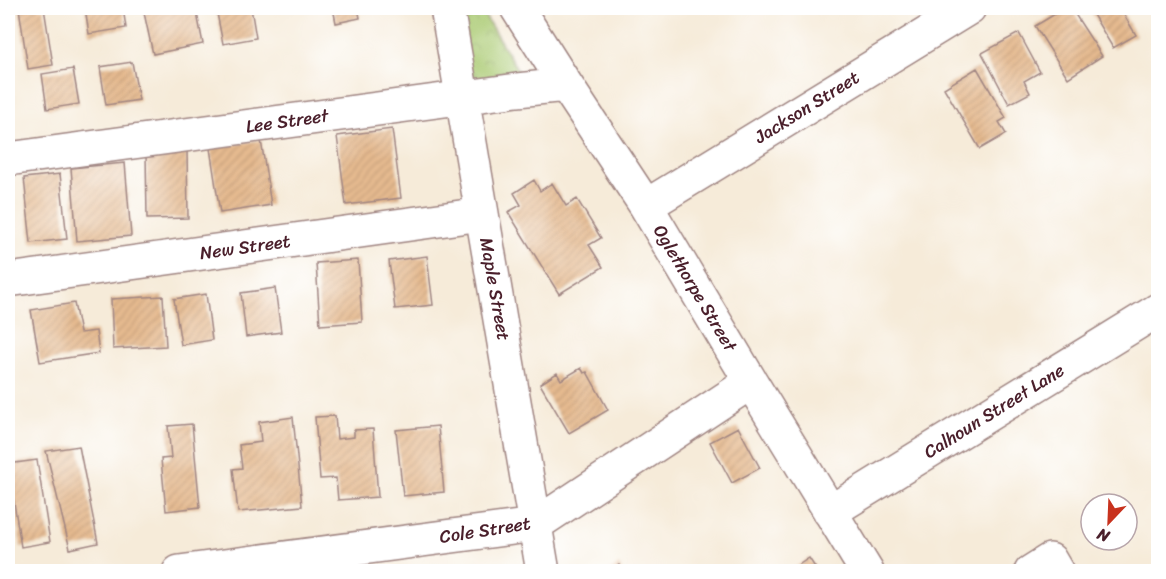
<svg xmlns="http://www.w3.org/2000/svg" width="1166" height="579" font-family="Sriracha,sans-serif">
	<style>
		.park { fill: url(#park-crowns); stroke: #7a744e; stroke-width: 1.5 }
		.building { fill: url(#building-hatch) }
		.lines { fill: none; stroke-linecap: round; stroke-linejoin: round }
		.minor-casing { stroke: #a08582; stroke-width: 36 }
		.minor { stroke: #fff; stroke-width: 33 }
		.labels { text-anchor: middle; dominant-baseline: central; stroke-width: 5; stroke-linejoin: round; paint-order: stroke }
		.street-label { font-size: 18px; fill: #4a1f2b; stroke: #fff }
	</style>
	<defs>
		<pattern id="park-crowns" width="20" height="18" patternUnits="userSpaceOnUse" patternTransform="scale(1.5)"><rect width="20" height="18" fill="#aaca72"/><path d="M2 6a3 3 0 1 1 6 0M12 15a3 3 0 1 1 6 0" fill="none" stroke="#94ad63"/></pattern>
		<pattern id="building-hatch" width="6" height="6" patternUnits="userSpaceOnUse" patternTransform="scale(1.5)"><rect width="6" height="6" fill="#e5ba8f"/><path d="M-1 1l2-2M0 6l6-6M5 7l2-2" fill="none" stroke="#c69f7c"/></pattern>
	</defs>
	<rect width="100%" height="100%" fill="#fff"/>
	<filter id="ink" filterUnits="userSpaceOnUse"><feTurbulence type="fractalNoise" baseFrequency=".0167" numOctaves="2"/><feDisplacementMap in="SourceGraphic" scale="12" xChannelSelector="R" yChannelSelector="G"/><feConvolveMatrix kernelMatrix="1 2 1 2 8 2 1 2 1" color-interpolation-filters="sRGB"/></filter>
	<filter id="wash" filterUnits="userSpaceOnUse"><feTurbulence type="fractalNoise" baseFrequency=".008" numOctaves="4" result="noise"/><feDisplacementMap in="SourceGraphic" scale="24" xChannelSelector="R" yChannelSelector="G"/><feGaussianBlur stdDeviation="1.35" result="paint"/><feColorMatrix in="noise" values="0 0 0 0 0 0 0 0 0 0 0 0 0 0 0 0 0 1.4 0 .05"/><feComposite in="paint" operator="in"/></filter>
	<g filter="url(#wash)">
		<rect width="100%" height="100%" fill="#f6ebd9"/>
		<!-- park -->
		<path class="park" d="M454 8H480L526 84 467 91Z"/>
		<g id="blocks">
			<!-- building -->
			<path class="building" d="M19 8H44L53 65 28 69Z
				M85 8H123L126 28 89 34Z
				M143 8H196L203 44 153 54Z
				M216 8H251L256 38 223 44Z
				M333 8H358L360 18 336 23Z
				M1065 8H1071L1102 56 1068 78 1035 26Z
				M1089 8H1120L1136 35 1113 48Z
				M1019 33 1040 72 1024 81 1030 93 1009 104 982 53Z
				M132 62 139 100 106 105 100 67Z
				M977 68 1006 118 999 122 1006 134 980 149 944 88Z
				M73 69 79 104 47 109 42 74Z
				M392 129 401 198 346 205 337 136Z
				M261 140 271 205 220 213 210 148Z
				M187 151 188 218 147 219 146 152Z
				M125 163 131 236 77 241 71 168Z
				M60 174 67 239 31 243 24 178Z
				M534 180 540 191 552 183 566 206 577 199 601 238 589 245 603 267 559 294 508 212 521 205 514 193Z
				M427 256 433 305 395 309 389 261Z
				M358 260 362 322 320 325 316 263Z
				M275 288 281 332 246 337 241 293Z
				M206 294 212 340 181 345 174 299Z
				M163 296 166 346 113 349 111 299Z
				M74 303 80 333 96 331 99 353 40 362 31 310Z
				M581 368 584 373 587 372 608 410 569 433 540 384 557 373 561 380Z
				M335 416 337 439 354 437V430L373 429 378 497 338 500 336 478 320 479 315 417Z
				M293 417 302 506 238 512 233 469 242 468 239 445 261 442 259 422Z
				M192 424 200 507 166 511 161 459 171 458 168 426Z
				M438 426 444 492 403 496 396 430Z
				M738 427 760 468 732 483 710 442Z
				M79 446 98 543 70 549 46 451Z
				M37 460 50 542 21 547 8 464Z
				M809 558 818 572H788Z
				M619 565 623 572H608Z"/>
		</g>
	</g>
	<g filter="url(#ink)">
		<use href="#blocks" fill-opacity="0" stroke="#a08582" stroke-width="1.5"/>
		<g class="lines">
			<defs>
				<path id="minor" d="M447 8 543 572
					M517 8 566 85 646 206 751 382 867 572
					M8 159 517 90 566 85
					M646 206 969 8
					M8 280 482 214
					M830 512 1158 310
					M179 572 535 525 751 382
					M1031 572 1050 560 1057 572"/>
			</defs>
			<!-- minor casing -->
			<use href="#minor" class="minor-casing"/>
			<!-- minor -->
			<use href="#minor" class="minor"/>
		</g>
	</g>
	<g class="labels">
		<!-- street labels -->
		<g class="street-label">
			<text transform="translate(807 107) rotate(-32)">Jackson Street</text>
			<text transform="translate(287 121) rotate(-8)">Lee Street</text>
			<text transform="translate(245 247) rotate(-8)">New Street</text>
			<text transform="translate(695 288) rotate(59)">Oglethorpe Street</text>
			<text transform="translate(495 289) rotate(80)">Maple Street</text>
			<text transform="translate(994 411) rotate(-32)">Calhoun Street Lane</text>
			<text transform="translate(485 530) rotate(-9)">Cole Street</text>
		</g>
	</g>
	<!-- margin -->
	<rect width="1166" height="579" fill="none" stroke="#fff" stroke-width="30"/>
	<!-- north arrow -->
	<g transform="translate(1109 522) rotate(203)"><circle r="28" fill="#ffffff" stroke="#b7a5aa" stroke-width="1.5"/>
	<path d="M0-4.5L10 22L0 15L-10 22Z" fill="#c8321e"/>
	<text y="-9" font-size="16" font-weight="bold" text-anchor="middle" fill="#4a1f2b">N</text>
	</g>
</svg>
